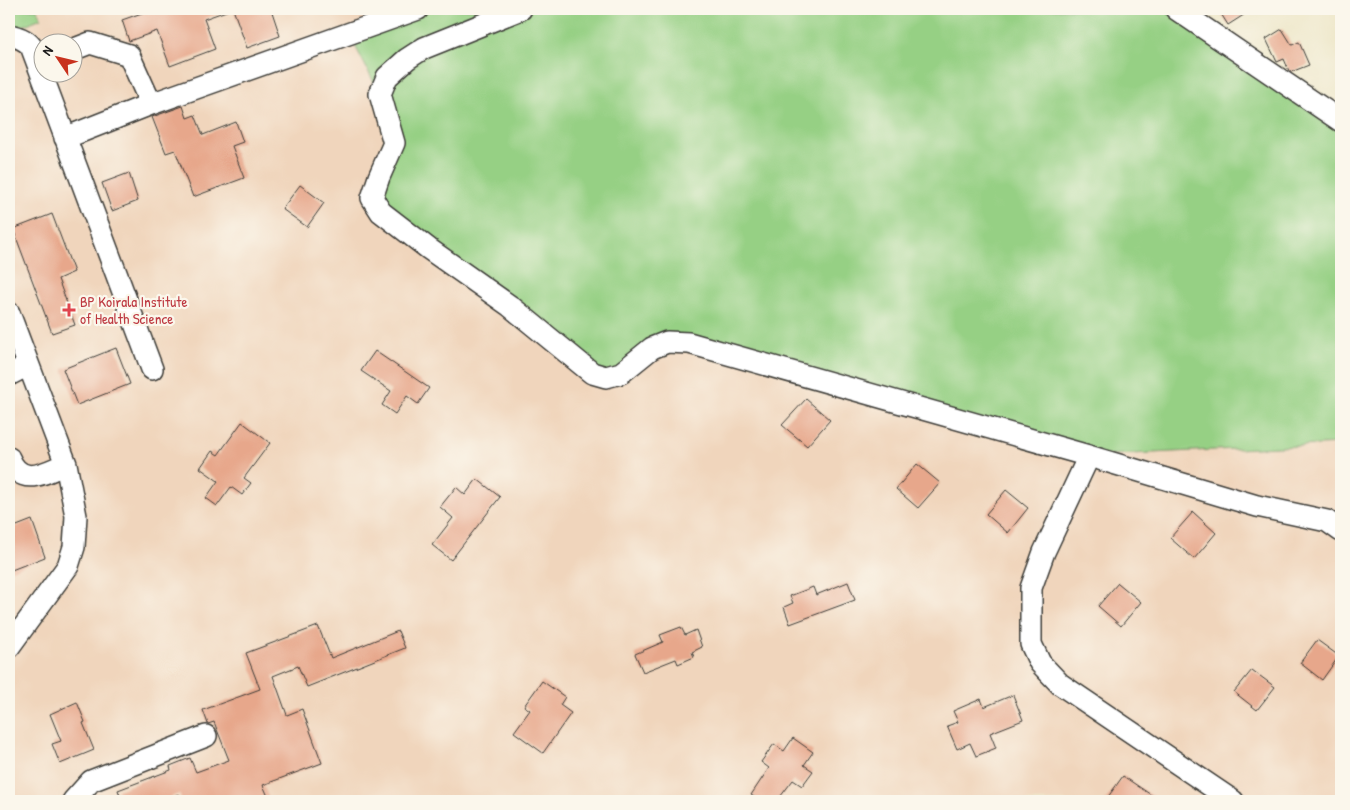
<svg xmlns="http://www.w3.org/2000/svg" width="1350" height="810" font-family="'Patrick Hand',sans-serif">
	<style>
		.built { fill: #f0d5bc; fill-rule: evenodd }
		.green { fill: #96d084; stroke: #597650 }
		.building { fill: #e7a78b }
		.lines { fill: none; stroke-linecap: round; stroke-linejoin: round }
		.minor-casing { stroke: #3b3a36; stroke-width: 24 }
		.path { stroke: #3b3a36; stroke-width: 3; stroke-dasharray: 1 4; stroke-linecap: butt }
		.minor { stroke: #fff; stroke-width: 21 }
		.health-dot { fill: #e0444e; stroke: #fbf7ec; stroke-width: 2 }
		.labels { text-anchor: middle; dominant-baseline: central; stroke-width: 4.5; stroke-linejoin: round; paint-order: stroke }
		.health-label { font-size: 15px; fill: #be3a42; stroke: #fbf7ec; text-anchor: start }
	</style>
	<rect width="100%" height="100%" fill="#fbf7ec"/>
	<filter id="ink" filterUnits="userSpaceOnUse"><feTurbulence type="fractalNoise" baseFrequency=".02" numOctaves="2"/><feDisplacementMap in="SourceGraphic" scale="10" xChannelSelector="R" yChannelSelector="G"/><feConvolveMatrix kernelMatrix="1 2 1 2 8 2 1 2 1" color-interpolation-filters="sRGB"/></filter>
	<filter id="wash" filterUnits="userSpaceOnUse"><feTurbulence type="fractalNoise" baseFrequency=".0096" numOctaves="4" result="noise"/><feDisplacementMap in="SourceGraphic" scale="20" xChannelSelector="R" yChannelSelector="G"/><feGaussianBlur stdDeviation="1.12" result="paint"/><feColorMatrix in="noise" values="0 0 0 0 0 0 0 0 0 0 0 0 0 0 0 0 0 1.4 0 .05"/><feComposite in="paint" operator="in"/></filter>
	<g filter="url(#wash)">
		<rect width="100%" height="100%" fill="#ede6c7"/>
		<!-- built -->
		<path class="built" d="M37 9H419L667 342 1089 456 1341 444V801H9V32L40 18ZM42 42H72V72H42Z"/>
		<!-- green -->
		<path class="green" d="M9 9H37L41 18 9 32Z
			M418 9H1176L1341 121V444L1089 456 689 343 606 377 372 198 394 143 380 94 349 34Z"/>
		<g id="blocks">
			<!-- building -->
			<path class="building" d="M153 9H228L229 10 204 19 215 49 170 66 157 31 129 41 122 20Z
				M233 9H271L280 36 247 48Z
				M1218 9H1253L1228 25Z
				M1282 29 1292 45 1299 42 1309 65 1291 72 1289 71 1284 59 1277 62 1266 39Z
				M183 106 187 118 195 115 203 135 236 122 243 142 232 146 244 178 193 197 175 150 166 153 152 117Z
				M129 173 138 201 112 211 102 183Z
				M300 185 324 203 307 227 282 209Z
				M52 214 74 272 58 279 75 325 52 333 13 229Z
				M116 348 130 384 77 405 63 369Z
				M375 351 429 388 418 404 407 396 395 414 382 405 391 391 361 371Z
				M806 399 830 420 807 446 782 425Z
				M242 422 270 443 244 478 251 483 242 495 231 487 217 506 206 498 218 481 200 468 212 451 218 455Z
				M917 464 940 483 918 508 896 489Z
				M477 479 500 497 451 560 432 545 453 518 440 507 456 487 465 495Z
				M1006 490 1028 508 1008 533 986 514Z
				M1193 512 1216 533 1194 559 1170 538Z
				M32 520 45 557 9 571V529Z
				M848 582 855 600 790 624 784 607 793 603 790 596 813 587 816 595Z
				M1118 583 1141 602 1121 626 1098 606Z
				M318 626 331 658 398 631 405 648 307 687 298 666 273 676 287 715 302 709 322 763 263 785 270 801H182L179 794 160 801H122L118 790 171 770 170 766 190 758 196 772 229 760 214 722 208 724 203 710 260 689 246 653Z
				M681 627 685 635 696 630 702 647 692 652 694 657 678 664 676 659 643 672 635 654 663 642 660 635Z
				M1317 640 1339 656 1322 680 1300 663Z
				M1252 670 1275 687 1257 710 1234 692Z
				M542 681 565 697 560 705 571 713 543 753 514 732 530 710 524 706Z
				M1013 695 1023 720 990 733 996 748 976 756 970 743 957 749 947 726 958 722 953 711 981 699 984 707Z
				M77 702 85 722 83 723 94 750 60 764 52 744 61 741 50 714Z
				M793 738 813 752 804 765 813 771 802 786 793 780 777 801H760L751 795 769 768 761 762 774 744 784 751Z
				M1123 776 1160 801H1105Z"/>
		</g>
	</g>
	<g filter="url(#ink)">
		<use href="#blocks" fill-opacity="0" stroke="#3b3a36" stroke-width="1"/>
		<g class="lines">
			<defs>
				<path id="minor" d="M521 9 424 48 407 59 387 77 380 94 394 143 379 177 372 198 381 212 429 249 510 306 592 373 606 377 621 373 652 348 667 342 689 343 1089 456 1257 506 1327 521 1341 531
					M1176 9 1341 121
					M9 35C18 37 25 39 31 46L152 369
					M72 50 90 43 129 55 151 104
					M65 138 151 104 418 9
					M9 313 66 464 76 516 74 547 68 566 9 647
					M9 375 28 365
					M1089 456 1044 552 1031 588V644L1040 663 1060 684 1233 801
					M9 458C21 488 44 473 66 464
					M73 801 91 781 206 736"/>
			</defs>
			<!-- minor casing -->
			<use href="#minor" class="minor-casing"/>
			<!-- path -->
			<path class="path" d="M9 15 10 9"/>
			<!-- minor -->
			<use href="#minor" class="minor"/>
		</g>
	</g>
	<!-- markers -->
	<path class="health-dot" d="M66.5 302.5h5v5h5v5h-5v5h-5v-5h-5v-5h5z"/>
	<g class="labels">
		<!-- health labels -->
		<g class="health-label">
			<text x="80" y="301">BP Koirala Institute<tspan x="80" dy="17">of Health Science</tspan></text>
		</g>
	</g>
	<!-- margin -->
	<rect width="1350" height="810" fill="none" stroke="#fbf7ec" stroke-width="30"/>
	<!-- north arrow -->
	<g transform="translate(58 58) rotate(305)"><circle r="24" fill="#fbf7ec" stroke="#a29f99"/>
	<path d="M0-4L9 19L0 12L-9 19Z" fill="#c8321e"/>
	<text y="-8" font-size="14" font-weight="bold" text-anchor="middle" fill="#1c1c1c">N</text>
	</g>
</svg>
